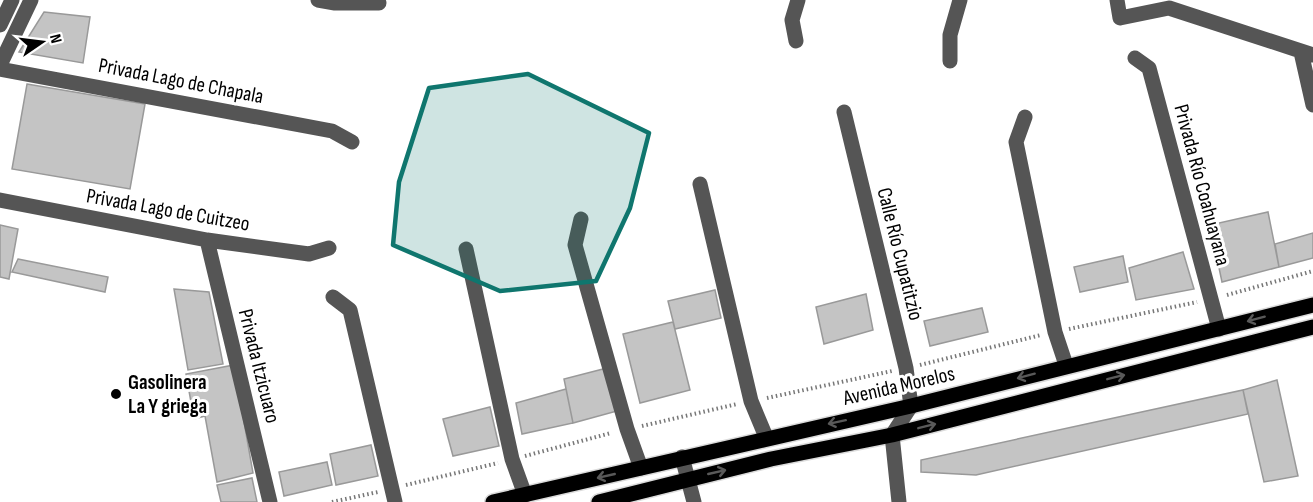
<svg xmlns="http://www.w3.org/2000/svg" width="1313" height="502" font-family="'Sofia Sans Condensed',sans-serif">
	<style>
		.building { fill: #c4c4c4; stroke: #999; stroke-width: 1.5 }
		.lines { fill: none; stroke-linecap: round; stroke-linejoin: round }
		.major-casing { stroke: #dbdbdb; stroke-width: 18 }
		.path { stroke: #777; stroke-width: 4; stroke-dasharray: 1.5 3; stroke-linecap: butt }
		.minor { stroke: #555; stroke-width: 15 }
		.major { stroke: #000; stroke-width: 15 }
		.oneway { stroke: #595959 }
		.marked { fill: #0f766e; fill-opacity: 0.2; stroke: #0f766e; stroke-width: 4.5; stroke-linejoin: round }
		.poi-dot { fill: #000; stroke: #fff; stroke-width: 2 }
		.labels { text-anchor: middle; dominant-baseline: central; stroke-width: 6; stroke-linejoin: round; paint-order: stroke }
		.street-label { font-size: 21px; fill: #000; stroke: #fff }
		.poi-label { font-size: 21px; font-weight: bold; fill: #000; stroke: #fff; text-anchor: start }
	</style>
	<rect width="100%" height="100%" fill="#fff"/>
	<!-- building -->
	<path class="building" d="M44 12 90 17 83 63 19 52Z
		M27 84 145 104 130 189 12 169Z
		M1268 212 1279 267 1222 282 1210 225Z
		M0 225 18 229 9 279 0 277Z
		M1313 233V258L1279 267 1275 244Z
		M1183 252 1194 289 1136 300 1129 268Z
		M1123 256 1128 282 1080 292 1074 267Z
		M18 259 108 277 105 292 12 272Z
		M174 289 209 292 223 364 188 370Z
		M715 290 721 318 675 329 668 301Z
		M866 294 873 330 824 344 816 307Z
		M982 308 988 332 930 346 924 321Z
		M673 322 690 390 640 403 623 334Z
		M234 365 253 473 217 482 205 416 194 419 186 374Z
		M607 368 617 411 573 423 564 379Z
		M1277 380 1298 476 1264 482 1243 390Z
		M566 389 573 423 522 434 516 403Z
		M1243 390 1248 414 976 475 921 472V460Z
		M490 407 499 446 453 456 443 419Z
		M371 445 378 476 336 485 330 454Z
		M327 462 332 485 284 496 279 472Z
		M252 478 257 502H221L217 485Z"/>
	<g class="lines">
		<defs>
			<path id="major" d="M493 502 911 406 1313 305
				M599 502 771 459 892 435 1313 327"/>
		</defs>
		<!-- major casing -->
		<use href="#major" class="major-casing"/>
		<!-- path -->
		<path class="path" d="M1227 295 1313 271
			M1069 329 1197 302
			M920 365 1041 335
			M767 398 892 371
			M642 426 737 404
			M525 456 611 433
			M406 485 498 463
			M332 502 378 492"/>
		<!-- minor -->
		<path class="minor" d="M318 0 335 3H379
			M1117 0 1120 18 1169 8 1313 55
			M0 25 12 0
			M796 41 792 20 798 0
			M1301 52 1313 105
			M1135 58 1149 68 1219 329
			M950 61V35L960 0
			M0 65 31 0
			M0 69 332 131 352 142
			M844 112 906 368 911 406 892 435 899 502
			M1025 117 1016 142 1055 332 1066 365
			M700 184 751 401 766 437
			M0 200 207 240 309 254 329 248
			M581 219 575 245 627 429 641 468
			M207 240 270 502
			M466 249 512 459 525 495
			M333 297 350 310 395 502
			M682 457 694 502"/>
		<!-- major -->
		<use href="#major" class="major"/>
	</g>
	<!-- one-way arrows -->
	<defs><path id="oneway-shaft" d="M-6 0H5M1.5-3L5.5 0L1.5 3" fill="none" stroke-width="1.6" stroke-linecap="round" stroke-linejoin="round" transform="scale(1.5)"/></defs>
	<g class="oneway">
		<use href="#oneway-shaft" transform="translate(1256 319) rotate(165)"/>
		<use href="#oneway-shaft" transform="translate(1026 376) rotate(165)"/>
		<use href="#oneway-shaft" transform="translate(1116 377) rotate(-14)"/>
		<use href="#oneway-shaft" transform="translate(837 422) rotate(168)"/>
		<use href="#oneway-shaft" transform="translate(927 426) rotate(-14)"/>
		<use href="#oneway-shaft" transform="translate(717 472) rotate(-13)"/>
		<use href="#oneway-shaft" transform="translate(606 476) rotate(167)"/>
	</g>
	<!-- marked area -->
	<path class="marked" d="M528 74 649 133 630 208 596 281 500 291 393 245 399 182 429 88Z"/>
	<!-- markers -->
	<circle class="poi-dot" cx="116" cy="394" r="6"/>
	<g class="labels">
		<!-- street labels -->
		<g class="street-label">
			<text transform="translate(181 81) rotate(11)">Privada Lago de Chapala</text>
			<text transform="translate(1202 185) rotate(75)">Privada Río Coahuayana</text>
			<text transform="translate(168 210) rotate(10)">Privada Lago de Cuitzeo</text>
			<text transform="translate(900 254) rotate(76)">Calle Río Cupatitzio</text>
			<text transform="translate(259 366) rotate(76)">Privada Itzicuaro</text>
			<text transform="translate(899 386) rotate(-13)">Avenida Morelos</text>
		</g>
		<!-- poi labels -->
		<g class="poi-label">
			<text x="128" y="382">Gasolinera<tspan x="128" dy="24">La Y griega</tspan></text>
		</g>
	</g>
	<!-- north arrow -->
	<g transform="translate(42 42) rotate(76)" stroke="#ffffff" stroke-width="4.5" paint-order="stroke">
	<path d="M0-4.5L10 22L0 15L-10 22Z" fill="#000000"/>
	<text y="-9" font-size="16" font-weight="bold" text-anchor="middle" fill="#000000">N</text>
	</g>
</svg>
